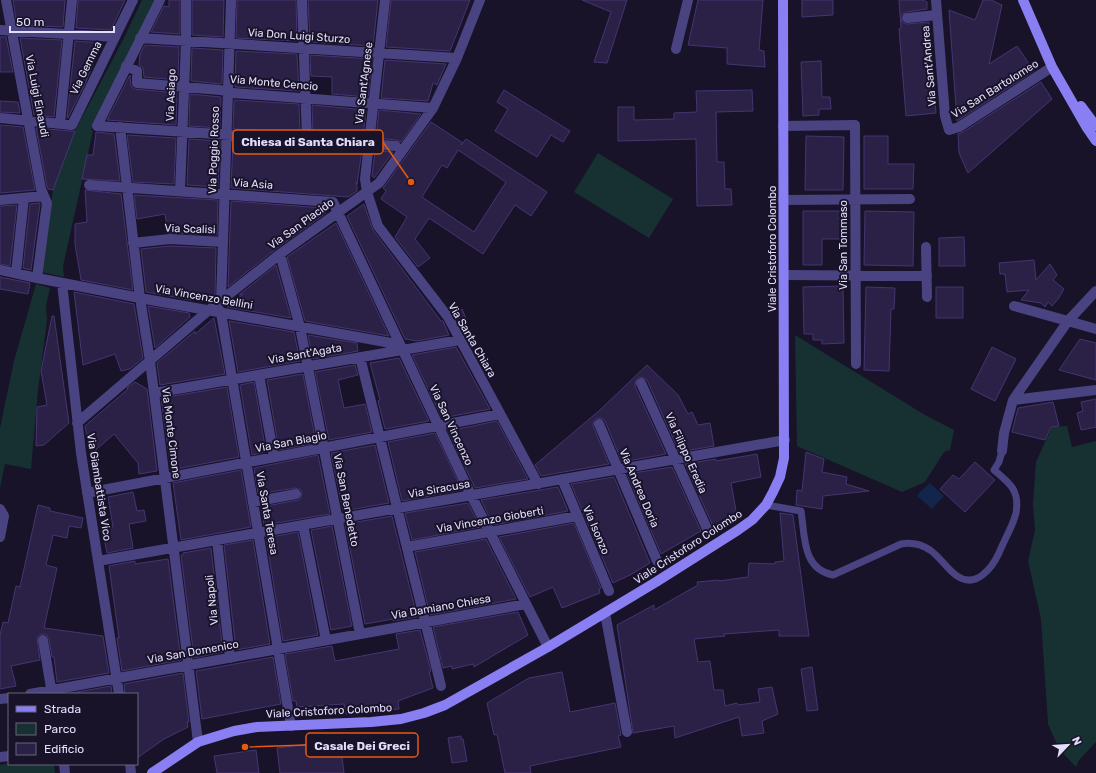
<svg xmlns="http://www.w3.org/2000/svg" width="1096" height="773" font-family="Rubik,sans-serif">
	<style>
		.green { fill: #173132 }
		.water { fill: #14254b }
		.building { fill: #2b2147; stroke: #453571; fill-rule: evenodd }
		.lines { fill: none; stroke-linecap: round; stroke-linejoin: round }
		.lane { stroke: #4a4382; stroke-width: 7 }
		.street { stroke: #4a4382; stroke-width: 10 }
		.secondary { stroke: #897ef2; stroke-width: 10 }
		.labels { text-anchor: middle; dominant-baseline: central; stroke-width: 4; stroke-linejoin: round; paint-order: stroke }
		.street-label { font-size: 11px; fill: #e3ddfc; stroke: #181328 }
		.leader { fill: none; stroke: #e8590c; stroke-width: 1.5 }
		.callout-dot { fill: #e8590c; stroke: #181328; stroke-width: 1.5 }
		.callout { fill: #181328; stroke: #e8590c; stroke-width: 1.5 }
		.callout-label { font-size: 12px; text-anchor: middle; font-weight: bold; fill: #e3ddfc }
	</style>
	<rect width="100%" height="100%" fill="#181328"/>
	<!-- green -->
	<path class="green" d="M142 0H155L91 130 93 131 63 266 64 277 41 272 53 190 75 131 125 36Z
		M598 153 673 199 649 238 574 192Z
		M36 284 50 288 46 306 47 320 38 390 31 469 5 464 0 488V428L14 361Z
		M795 335 925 415 954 430 950 450 944 452 925 482 902 492 797 446Z
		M1067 426 1072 447 1096 441V742L1079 760 1076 767 1059 749 1048 724 1041 619 1028 561 1035 530 1033 504 1036 462 1052 427Z
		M9 763 54 764 55 773H0V765Z"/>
	<!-- water -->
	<path class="water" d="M930 483 944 496 932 509 917 496 919 493Z"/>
	<!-- building -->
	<path class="building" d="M13 0H65L63 27 17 25Z
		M78 0H125L111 30 76 28Z
		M169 0H180V34L151 32 164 6 169 7Z
		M192 0H224L223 37 192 35Z
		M237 0H296L297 41 236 38Z
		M308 0H378L373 46 310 42Z
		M391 0H470L450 51 386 47Z
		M582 0H627L607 63 594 62 611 12Z
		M698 0H763L759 50 764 51 765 67 727 64V48L688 45Z
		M802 0H833V15L802 17Z
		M899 0H922L927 2V9L906 12 901 15V18L902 22 907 24 929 22 936 113 906 116 899 29 901 28Z
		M983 0H991L1002 5 989 64 1017 46 1034 71 957 121 949 10 975 20Z
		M0 37H6L13 72H0Z
		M20 38 62 40 54 117 34 115Z
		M75 41 102 43 85 84 68 118H67Z
		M145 45 179 47 178 80 144 77 143 68 139 65 140 54Z
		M192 48 223 50 222 84 191 81Z
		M236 51 297 54 299 91 235 87Z
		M310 55 372 59 368 97 332 94V77L311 76Z
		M385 60 446 64 437 85 433 83 428 101 381 98Z
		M821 61 822 97H830L831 109H819V115L803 116 801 62Z
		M130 75 131 86 134 89 177 93 176 125 107 120Z
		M1041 82 1052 99 968 173 959 153 958 134 963 132Z
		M504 90 570 131 563 142 551 135 537 157 495 131 508 109 497 102Z
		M752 90 753 111 716 112 717 162H724L725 189H731L732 205 697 206 696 139 618 141V107H634V120L674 119V113L697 112 696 91Z
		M190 94 221 97 220 128 189 126Z
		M234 100 299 104 300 133 233 129Z
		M0 101 18 102 20 113 0 112Z
		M312 105 366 110 363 137 313 134Z
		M379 110 421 114 401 142 396 140 376 138Z
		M431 122 463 143 461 145 466 139 547 192 531 216 515 205 483 254 429 218 415 239 430 258 418 267 395 237 407 217 381 199 386 191 383 188ZM458 150 506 182 474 232 422 197 442 165 447 168Z
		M0 125 23 127 35 190 0 193Z
		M36 128 71 131H75L53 190 48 189 47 187Z
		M96 132 114 134 120 181 82 179 87 155H93Z
		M127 135 176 138 174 184 133 182Z
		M806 136 844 137 843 190H805Z
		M864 136H888V164H914L913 189H864Z
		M189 139 220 141 218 187 187 185Z
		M233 142 362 150 357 184 356 182 357 186V191L348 197 231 188Z
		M375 151 393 152 374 178 372 176Z
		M85 190 121 194 133 290 81 280 75 244V224L87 222Z
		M134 195 218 200 217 235 168 233 165 214 137 219Z
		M231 201 324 208 326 213 276 249 228 287Z
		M40 203V204L31 270 23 268 30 204Z
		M364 204 373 230 441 321H443L449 335 417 341 405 339 347 216Z
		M17 205 10 266 0 264V206Z
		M803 211H843V239H822V265H803Z
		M865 211 914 212 913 266 864 265Z
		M336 223 389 336 305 321 287 257Z
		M964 237 965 266H939V238Z
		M170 246 216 248 215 297 191 300 146 292 141 249Z
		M1034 260 1036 280 1050 264 1057 275 1053 280 1064 289 1058 299 1052 306 1048 302 1045 307 1041 303 1021 300 1029 290 1007 292 1005 274H1000L999 263Z
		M276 265 291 318 227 307 243 294 239 295Z
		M0 277 30 283 28 294 0 289Z
		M843 286 844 343 822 344V340H813V334H804L803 287Z
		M866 287 895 288 894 309H891L889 371 864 370Z
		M936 287H963V318H936Z
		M74 292 134 304 143 358 130 369 121 371 115 354 83 365Z
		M148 306 189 313 190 317 155 348Z
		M462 309 467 321 459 324 454 314Z
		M52 316H54L69 423 44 445 36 446 37 407 47 405 41 371Z
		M214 318 225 374 160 385 157 363 195 331V334Z
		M229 321 294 332 300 361 238 372Z
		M308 335 357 343 358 351 313 359Z
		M1080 339 1096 343V380L1059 370Z
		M456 347 490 409 442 418 412 355Z
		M992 347 1016 359 995 401 971 389Z
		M399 358 429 421 385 429 378 401 380 400 370 363Z
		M355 365 358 375 338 380 344 408 365 404 372 432 329 440 315 372Z
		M647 365 678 395 688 414 692 412 698 425 710 423 714 446 679 452 647 380 644 378 639 377 636 380 635 386 666 454 622 462 605 421 603 419 597 418 594 420 593 426 609 464 541 476 535 465 600 410Z
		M303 374 316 443 279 450 267 380Z
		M135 382 147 389 157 471 139 474 138 463 114 434 91 454 85 426 128 389 127 388Z
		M254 382 266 452 252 455 240 385Z
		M227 387 239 457 171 470 161 398Z
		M1096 399V427L1081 430 1077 413 1083 411 1081 402Z
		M1053 402 1059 426 1051 427 1045 440 1012 432 1018 408Z
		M497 421 528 479 475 488 448 431Z
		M435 433 462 490 402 501 388 442Z
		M375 445 389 503 343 511 331 453Z
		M806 452 824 459 822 472 847 477 846 484 869 491 823 496 822 509 796 505 797 490 802 491Z
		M757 454 761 477 731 483 737 516 713 526 685 464 716 459V461Z
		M318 455 330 514 264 525 261 507 298 500 300 499 302 493 301 490 295 488 258 494 254 468Z
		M975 462 995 480 965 512 940 489 953 475 959 479Z
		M672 467 701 531 661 554 627 474Z
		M241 470 251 527 181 540 173 483Z
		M614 477 650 563 632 574 613 583 571 484Z
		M558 487 568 511 493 525 481 500Z
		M133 492 137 511 144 510 146 521 129 524 133 548 107 553 102 528 113 527 108 497Z
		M468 503 480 527 412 540 405 513Z
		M38 505 50 508V511L83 518 81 528 69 526 67 538 53 535 46 565 57 568 44 628 103 636 109 673 57 682 54 657H52L49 639 46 634H42L39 635 37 638 40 660 11 666 16 686 0 689V635L3 622 8 623 16 586 20 587Z
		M780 513 793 515 809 636H779V630L724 634 725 636 694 639 698 662 710 661 714 690H723L725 706 737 703 738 705 760 702 758 689 772 687 778 714 762 721 764 733 742 736 739 717 675 738 674 726 633 733 617 625 654 605V610L698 585 697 582 719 580V581L748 577 749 563 775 564V562L784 561Z
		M392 516 417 617 393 621V619L365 624 345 524Z
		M574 523 601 588 599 589 600 593 562 608 553 587 530 597 499 537Z
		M332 526 352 626 331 630 311 530Z
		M298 532 318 635 283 641 266 538Z
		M486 539 516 599 430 615 415 552Z
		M253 540 270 644 236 650 224 545Z
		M211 548 223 652 194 658 181 555H183V553Z
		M168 559 181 660 122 671 117 638H119L109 566 135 561V564Z
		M518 612 528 635 474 667 473 664 452 669V666L443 668 433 627Z
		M420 630 431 671H429L433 688 398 701 399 709 346 714 344 704 297 707 296 701H293L285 654 332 646 335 661 399 649 396 634Z
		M273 657 281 704 202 719 196 671Z
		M812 667 818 710 807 711 801 669Z
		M562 672 570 712 615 703 621 735 618 736 621 747 530 766 531 773H505L497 734 494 735 487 703 529 678Z
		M183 673 189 722H187L188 727 164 739 137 758V694H125L124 684Z
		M111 686 112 694H66Z
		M461 736V739H463L467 761 452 763 448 738Z
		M340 740 344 773H280L277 748Z
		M256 750 259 773H217L214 756Z"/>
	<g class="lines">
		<!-- lane -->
		<path class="lane" d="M766 505 801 511C805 536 802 569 833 575L901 544C911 542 921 544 930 550 940 557 947 569 957 576 976 589 992 568 999 553 1004 540 1013 526 1016 513 1020 491 1010 483 994 470L999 462 1002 451"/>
		<!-- street -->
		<path class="street" d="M6 0 41 189 47 203 37 278
			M160 0 97 126 396 146
			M302 0 307 140
			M385 0 365 179 367 192 378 226 448 317 538 484
			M936 0 945 116 949 130 959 127 1052 67
			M907 18 937 15
			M0 30 115 37
			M140 38 457 58
			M676 49 688 0
			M126 66 137 71V83L220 90 233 93 433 108
			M0 118 72 125 133 0
			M60 124 72 0
			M783 126 855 125 856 364
			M120 127 140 298 150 361 198 742
			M89 185 333 202 471 495 548 647
			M180 191 186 41V0
			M0 200 44 196
			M783 200 910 199
			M133 243 170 239 223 242
			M926 247 927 297
			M280 254 300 327 360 634
			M0 270 37 278 140 298 391 343 402 350
			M16 273 24 198
			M784 275 927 276
			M62 283 81 453 119 694
			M221 301 231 0
			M216 305 221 313 291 726
			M1014 306 1096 329
			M360 357 441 686
			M259 375 274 457
			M641 383 709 533
			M154 393 460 340
			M1013 400 1096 390
			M77 423 209 310 280 254 379 183 433 108 457 58 480 0
			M599 424 657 561
			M1002 451 1004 433 1013 400 1068 321 1096 291
			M562 479 609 591
			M87 493 500 414
			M253 502 296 494
			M0 509 4 516 0 537
			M303 525 326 640
			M217 540 230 658
			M407 547 577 516
			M98 561 785 440
			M605 613 627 732
			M43 640 52 694
			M30 694 526 604
			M0 699 9 698
			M0 757 9 756
			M64 764 65 773
			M130 764 131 773"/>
		<!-- secondary -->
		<path class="secondary" d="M1023 0 1052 67 1087 128 1096 141
			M1081 106 1096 126
			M152 773 198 742 234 731 257 727 371 722 401 719 424 713 445 705 548 647 656 582 738 530 752 520 766 505 773 492 780 477 784 458 783 0"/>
	</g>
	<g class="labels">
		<!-- street labels -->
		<g class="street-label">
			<text transform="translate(299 36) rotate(4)">Via Don Luigi Sturzo</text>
			<text transform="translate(929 66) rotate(-95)">Via Sant'Andrea</text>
			<text transform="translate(86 68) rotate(-64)">Via Gemma</text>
			<text transform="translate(274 83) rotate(5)">Via Monte Cencio</text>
			<text transform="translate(364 83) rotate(-83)">Via Sant'Agnese</text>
			<text transform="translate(995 89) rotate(-32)">Via San Bartolomeo</text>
			<text transform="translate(171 95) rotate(-88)">Via Asiago</text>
			<text transform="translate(37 96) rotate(79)">Via Luigi Einaudi</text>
			<text transform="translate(214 150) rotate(-88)">Via Poggio Rosso</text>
			<text transform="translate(253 184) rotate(4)">Via Asia</text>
			<text transform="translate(301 224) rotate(-36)">Via San Placido</text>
			<text transform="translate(190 229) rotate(2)">Via Scalisi</text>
			<text transform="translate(843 245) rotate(-90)">Via San Tommaso</text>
			<text transform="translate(772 249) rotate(-90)">Viale Cristoforo Colombo</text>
			<text transform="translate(204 297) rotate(10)">Via Vincenzo Bellini</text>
			<text transform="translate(472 340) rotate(60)">Via Santa Chiara</text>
			<text transform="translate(305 354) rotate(-10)">Via Sant'Agata</text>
			<text transform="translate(451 425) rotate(65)">Via San Vincenzo</text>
			<text transform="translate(171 433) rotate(83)">Via Monte Cimone</text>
			<text transform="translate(291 442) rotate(-11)">Via San Biagio</text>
			<text transform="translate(686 453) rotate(66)">Via Filippo Eredia</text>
			<text transform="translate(99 487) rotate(81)">Via Giambattista Vico</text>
			<text transform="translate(639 488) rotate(67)">Via Andrea Doria</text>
			<text transform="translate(439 489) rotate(-10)">Via Siracusa</text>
			<text transform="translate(346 500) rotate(79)">Via San Benedetto</text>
			<text transform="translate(267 513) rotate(80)">Via Santa Teresa</text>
			<text transform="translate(490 520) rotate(-10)">Via Vincenzo Gioberti</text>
			<text transform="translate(596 530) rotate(67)">Via Isonzo</text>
			<text transform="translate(688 547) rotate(-33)">Viale Cristoforo Colombo</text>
			<text transform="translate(212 600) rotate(-96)">Via Napoli</text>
			<text transform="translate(441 607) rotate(-10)">Via Damiano Chiesa</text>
			<text transform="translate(193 652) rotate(-10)">Via San Domenico</text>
			<text transform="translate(329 711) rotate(-3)">Viale Cristoforo Colombo</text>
		</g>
	</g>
	<!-- callouts -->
	<path class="leader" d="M411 182L383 142M245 747L306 745"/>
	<g class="callout-dot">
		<circle cx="411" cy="182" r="4"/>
		<circle cx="245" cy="747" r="4"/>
	</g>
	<g class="callout">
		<rect x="233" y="130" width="150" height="24" rx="4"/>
		<rect x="306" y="733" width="112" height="24" rx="4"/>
	</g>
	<g class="callout-label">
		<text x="308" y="146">Chiesa di Santa Chiara</text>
		<text x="362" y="750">Casale Dei Greci</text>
	</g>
	<!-- legend -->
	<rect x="8" y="693" width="130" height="72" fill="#181328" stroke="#69647d"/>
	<rect x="16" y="706" width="20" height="6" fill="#897ef2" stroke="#69647d"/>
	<text x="44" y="713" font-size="12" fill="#e3ddfc">Strada</text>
	<rect x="16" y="723" width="20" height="12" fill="#173132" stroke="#69647d"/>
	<text x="44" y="733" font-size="12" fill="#e3ddfc">Parco</text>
	<rect x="16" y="743" width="20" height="12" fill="#2b2147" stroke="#69647d"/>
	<text x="44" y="753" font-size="12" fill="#e3ddfc">Edificio</text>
	<!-- north arrow -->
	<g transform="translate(1068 745) rotate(65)" stroke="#181328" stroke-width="3" paint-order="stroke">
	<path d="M0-3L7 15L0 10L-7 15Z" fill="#e3ddfc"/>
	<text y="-6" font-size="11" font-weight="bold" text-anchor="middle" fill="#e3ddfc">N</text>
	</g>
	<!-- scale -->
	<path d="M10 26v6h104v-6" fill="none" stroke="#e3ddfc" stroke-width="2"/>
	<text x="16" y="26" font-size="12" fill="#e3ddfc" stroke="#181328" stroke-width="3" paint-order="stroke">50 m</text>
</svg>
